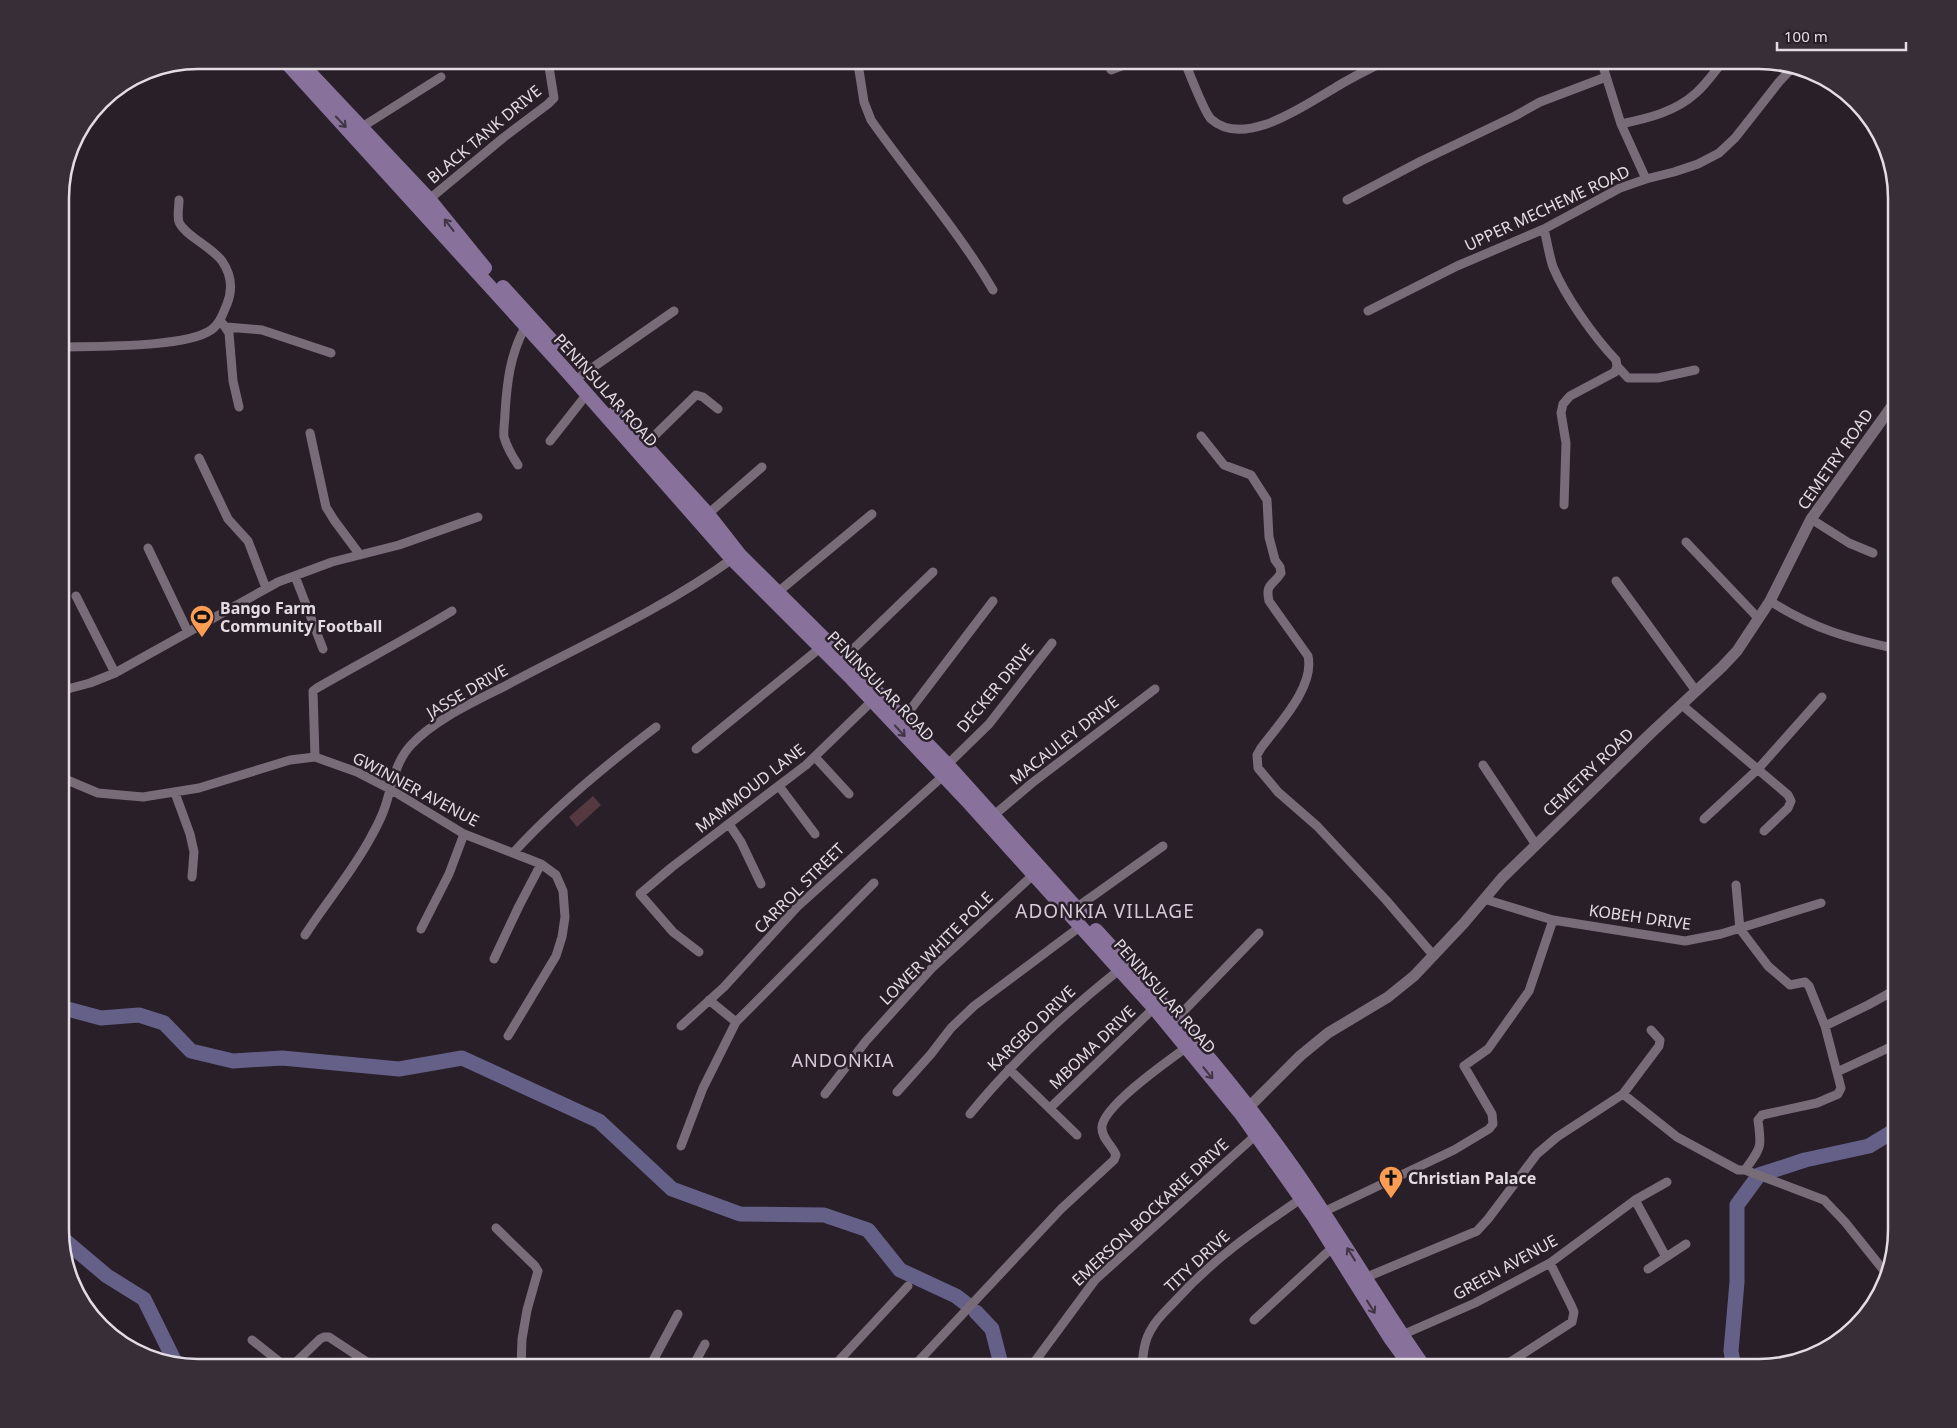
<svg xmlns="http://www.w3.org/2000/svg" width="1957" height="1428" font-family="'Noto Sans',sans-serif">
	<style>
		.pitch { fill: #543941 }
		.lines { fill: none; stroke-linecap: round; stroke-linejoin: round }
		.river { stroke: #656088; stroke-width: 15 }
		.minor { stroke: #786c78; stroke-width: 9 }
		.tertiary { stroke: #786c78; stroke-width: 11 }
		.primary { stroke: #88719a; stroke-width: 14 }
		.oneway { stroke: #413445 }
		.labels { text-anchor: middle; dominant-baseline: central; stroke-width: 5; stroke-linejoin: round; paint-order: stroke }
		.street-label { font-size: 16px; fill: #e3dde3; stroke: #291f29 }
		.poi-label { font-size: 16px; font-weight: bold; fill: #e3dde3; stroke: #291f29; text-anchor: start }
		.neighbourhood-label { font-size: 18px; letter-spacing: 1px; fill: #d7c9d7; stroke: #291f29 }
		.quarter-label { font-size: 19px; letter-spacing: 1px; fill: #d7c9d7; stroke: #291f29 }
		.rim { fill: none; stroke: #e3dde3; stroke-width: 2.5 }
	</style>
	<rect width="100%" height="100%" fill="#291f29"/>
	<!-- pitch -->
	<path class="pitch" d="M593 796 601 805 577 827 569 817Z"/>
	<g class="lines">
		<!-- river -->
		<path class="river" d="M60 1007 101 1018 139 1015 164 1023 191 1051 233 1061 282 1058 399 1069 462 1058 599 1121 672 1189 740 1214 824 1215 868 1230 900 1270 956 1296 969 1306
			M60 1234 62 1238 107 1276 144 1299 176 1364
			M976 1312 992 1329 1002 1368
			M1734 1368 1731 1351 1737 1282V1205L1759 1175 1805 1160 1869 1146 1897 1129"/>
		<!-- minor -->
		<path class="minor" d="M853 60 859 70 864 102 871 120C911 177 958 230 993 290
			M1184 60C1189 72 1204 112 1211 119 1244 149 1303 106 1333 89 1350 78 1369 69 1387 60
			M1601 60 1621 124 1646 179
			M1111 70 1137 60
			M1621 124C1649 118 1675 112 1696 93 1707 83 1715 71 1724 60
			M362 127 441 77
			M1347 200 1421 161 1515 116 1540 102 1606 77
			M427 201 503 138 548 104 554 98 549 67 550 60
			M1544 229C1547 241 1549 255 1553 267 1565 296 1594 337 1616 360L1617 366 1628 378H1658L1695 370
			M1368 311 1457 266 1544 229 1620 188 1646 179 1674 172 1698 164 1719 153 1735 138 1779 82 1794 66
			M223 324 229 333 233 381 239 407
			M227 327 262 330 331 353
			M60 347C95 346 185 348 211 330 220 324 223 313 227 304 233 289 231 274 222 261 212 247 184 235 179 222 177 216 179 207 179 200
			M582 375 674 311
			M310 433 326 507 334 520 360 555
			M1201 436 1224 465 1251 475 1267 500 1269 537 1275 560 1280 567 1281 573C1273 586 1265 583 1269 601L1308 656C1315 687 1278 725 1261 748L1257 755 1258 768 1278 792 1317 826 1386 900 1434 956
			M550 441 587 394
			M646 444 696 395 703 397 718 409
			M199 458 228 519 248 541 266 588
			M518 465C512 456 507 447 504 437 503 430 505 421 505 413 507 382 510 355 525 327
			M1564 505 1566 443 1561 413 1563 404 1570 396 1615 372 1617 366
			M708 514 762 467
			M1811 519 1849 543 1873 553
			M1686 542 1759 619
			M148 548 188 632
			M295 576 323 649
			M1616 581 1696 691
			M778 592 872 514
			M76 596 115 673
			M1770 601C1814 629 1847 638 1897 649
			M844 658 933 572
			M60 691 90 683 115 673 278 582 332 562 399 545 478 517
			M1682 705 1788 795 1791 801 1788 808 1764 831
			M904 718 993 601
			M696 749 820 648
			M315 757 313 691 317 688C362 662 408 638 452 611
			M815 757 849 794
			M1483 765 1536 845
			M945 767 989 724 1052 643
			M60 777 98 793 143 797 199 788 290 760 315 757 357 772 390 789 464 834 541 864 556 875 563 891 565 917 562 937 556 956 508 1036
			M779 786 815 834
			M175 793 190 834 194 852 192 877
			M993 816 1032 783 1155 689
			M1704 819 1758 769 1822 697
			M729 824 741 842 761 884
			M1897 827C1894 837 1890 843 1892 854L1897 857
			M514 852C556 806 606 765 656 727
			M1736 885 1740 929
			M1484 899 1553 920 1685 941 1721 934 1821 903
			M1076 908 1163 846
			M421 929 449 874 464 834
			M305 935C326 902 354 870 372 835 377 826 382 816 385 807 392 786 395 762 411 745 435 719 476 701 507 685 582 645 663 609 732 559
			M699 952 673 932 640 894 672 867 806 765 872 701
			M494 959 519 906 541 864
			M709 1000 736 1022
			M1176 1019 1259 933
			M681 1026 724 987 797 907 942 777
			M1825 1026 1868 1005 1897 989
			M1009 1069 1077 1135
			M1837 1072 1897 1044
			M897 1092 931 1054 951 1028 974 1006 1081 926
			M825 1094 866 1041 932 968 1033 875
			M1623 1094 1677 1137 1738 1170H1745C1761 1147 1762 1149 1758 1120L1762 1115 1817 1103 1838 1094 1841 1088 1825 1026 1809 986 1805 982 1790 985 1768 966 1740 929
			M1050 1108 1154 1008
			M970 1114C1014 1060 1065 1013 1119 970
			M681 1146 703 1088 736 1022 874 883
			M1745 1170 1824 1200 1845 1222 1889 1277
			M1635 1200 1666 1257
			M1319 1214 1454 1150 1489 1129 1493 1124 1492 1114 1464 1066 1488 1049 1529 991 1553 920
			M496 1228 535 1266 538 1271 527 1310 522 1339 521 1368
			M1648 1269 1686 1244
			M1362 1279 1477 1231 1488 1219 1537 1154 1557 1137 1623 1094 1659 1046 1660 1040 1651 1030
			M1254 1320 1333 1247
			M1402 1335 1475 1303 1550 1263 1635 1200 1667 1182
			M252 1340 286 1367H291L320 1339 324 1337H329L376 1368
			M1033 1364 1095 1280 1256 1135
			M649 1368 678 1314
			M692 1368 705 1344
			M832 1368 908 1286
			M912 1368 1061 1209 1114 1160 1116 1155C1112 1145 1101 1138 1102 1127 1103 1106 1169 1060 1187 1047
			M1142 1368C1143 1354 1144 1340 1152 1328 1158 1317 1169 1308 1177 1299 1214 1258 1257 1229 1302 1198
			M1501 1368 1572 1322 1574 1312 1571 1305 1550 1263"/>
		<!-- tertiary -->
		<path class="tertiary" d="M1243 1113 1300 1056 1328 1033 1388 997 1414 976 1464 923 1502 878 1652 732 1722 667 1737 651 1770 601 1811 519 1897 399"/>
		<!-- primary -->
		<path class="primary" d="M284 60 563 367 732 559 849 676 970 804 1154 1008 1241 1114 1278 1166 1314 1217 1390 1338 1412 1368
			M298 60 429 199 485 268
			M503 287 554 343
			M615 412 708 514 740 555 858 672 947 764 1082 914
			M1096 930C1163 1003 1228 1076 1285 1156 1335 1225 1376 1299 1425 1368"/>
	</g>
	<!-- one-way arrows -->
	<defs><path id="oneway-shaft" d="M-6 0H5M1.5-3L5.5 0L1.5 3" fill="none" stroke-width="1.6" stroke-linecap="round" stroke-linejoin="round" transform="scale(1.25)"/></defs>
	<g class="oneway">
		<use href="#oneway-shaft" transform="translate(341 122) rotate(47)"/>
		<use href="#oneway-shaft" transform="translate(449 225) rotate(-128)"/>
		<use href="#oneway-shaft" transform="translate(900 731) rotate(47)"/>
		<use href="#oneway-shaft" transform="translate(1208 1073) rotate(51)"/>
		<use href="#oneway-shaft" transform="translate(1351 1254) rotate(-122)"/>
		<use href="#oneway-shaft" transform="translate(1371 1307) rotate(58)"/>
	</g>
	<!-- icons -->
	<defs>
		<symbol id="stadium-pin" viewBox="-11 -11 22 30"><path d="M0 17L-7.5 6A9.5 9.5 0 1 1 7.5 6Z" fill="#fd9d54" stroke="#291f29"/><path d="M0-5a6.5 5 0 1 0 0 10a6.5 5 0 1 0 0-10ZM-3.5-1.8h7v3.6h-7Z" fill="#111"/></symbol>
		<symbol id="church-pin" viewBox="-11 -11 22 30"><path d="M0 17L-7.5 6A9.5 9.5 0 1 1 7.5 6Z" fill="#fd9d54" stroke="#291f29"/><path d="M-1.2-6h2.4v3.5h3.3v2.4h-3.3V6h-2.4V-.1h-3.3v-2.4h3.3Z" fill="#111"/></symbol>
	</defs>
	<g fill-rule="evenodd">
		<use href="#stadium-pin" x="188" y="603" width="28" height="38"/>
		<use href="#church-pin" x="1377" y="1164" width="28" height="38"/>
	</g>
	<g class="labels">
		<!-- street labels -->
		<g class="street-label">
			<text transform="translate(484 134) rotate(-40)">BLACK TANK DRIVE</text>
			<text transform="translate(1547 208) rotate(-25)">UPPER MECHEME ROAD</text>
			<text transform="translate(606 390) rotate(48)">PENINSULAR ROAD</text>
			<text transform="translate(1835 459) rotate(-55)">CEMETRY ROAD</text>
			<text transform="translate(881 686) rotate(46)">PENINSULAR ROAD</text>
			<text transform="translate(995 688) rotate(-50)">DECKER DRIVE</text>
			<text transform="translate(467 691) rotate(-30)">JASSE DRIVE</text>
			<text transform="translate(1064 740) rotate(-38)">MACAULEY DRIVE</text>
			<text transform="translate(1588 772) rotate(-44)">CEMETRY ROAD</text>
			<text transform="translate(750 788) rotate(-38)">MAMMOUD LANE</text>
			<text transform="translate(416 789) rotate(28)">GWINNER AVENUE</text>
			<text transform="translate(799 888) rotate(-45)">CARROL STREET</text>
			<text transform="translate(1640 917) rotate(8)">KOBEH DRIVE</text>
			<text transform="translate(936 948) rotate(-45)">LOWER WHITE POLE</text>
			<text transform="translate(1165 996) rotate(49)">PENINSULAR ROAD</text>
			<text transform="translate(1031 1028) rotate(-44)">KARGBO DRIVE</text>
			<text transform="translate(1092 1047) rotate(-44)">MBOMA DRIVE</text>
			<text transform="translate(1150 1212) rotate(-43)">EMERSON BOCKARIE DRIVE</text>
			<text transform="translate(1197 1261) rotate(-43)">TITY DRIVE</text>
			<text transform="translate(1505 1267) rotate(-29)">GREEN AVENUE</text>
		</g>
		<!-- poi labels -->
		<g class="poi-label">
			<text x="220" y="608">Bango Farm<tspan x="220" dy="18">Community Football</tspan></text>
			<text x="1408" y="1178">Christian Palace</text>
		</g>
		<!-- neighbourhood labels -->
		<g class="neighbourhood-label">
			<text x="843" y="1060">ANDONKIA</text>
		</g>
		<!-- quarter labels -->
		<g class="quarter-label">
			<text x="1105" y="911">ADONKIA VILLAGE</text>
		</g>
	</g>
	<!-- crop -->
	<path d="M0 0H1957V1428H0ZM198 69H1759A129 129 0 0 1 1888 198V1230A129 129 0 0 1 1759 1359H198A129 129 0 0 1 69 1230V198A129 129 0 0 1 198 69Z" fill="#382e38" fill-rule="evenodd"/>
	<path class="rim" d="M198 69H1759A129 129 0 0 1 1888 198V1230A129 129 0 0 1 1759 1359H198A129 129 0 0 1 69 1230V198A129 129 0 0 1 198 69Z"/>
	<!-- scale -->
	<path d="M1777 42v8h129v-8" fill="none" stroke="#e3dde3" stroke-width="2.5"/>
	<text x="1784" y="42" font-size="15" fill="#e3dde3" stroke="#291f29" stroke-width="4" paint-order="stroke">100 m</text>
</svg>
